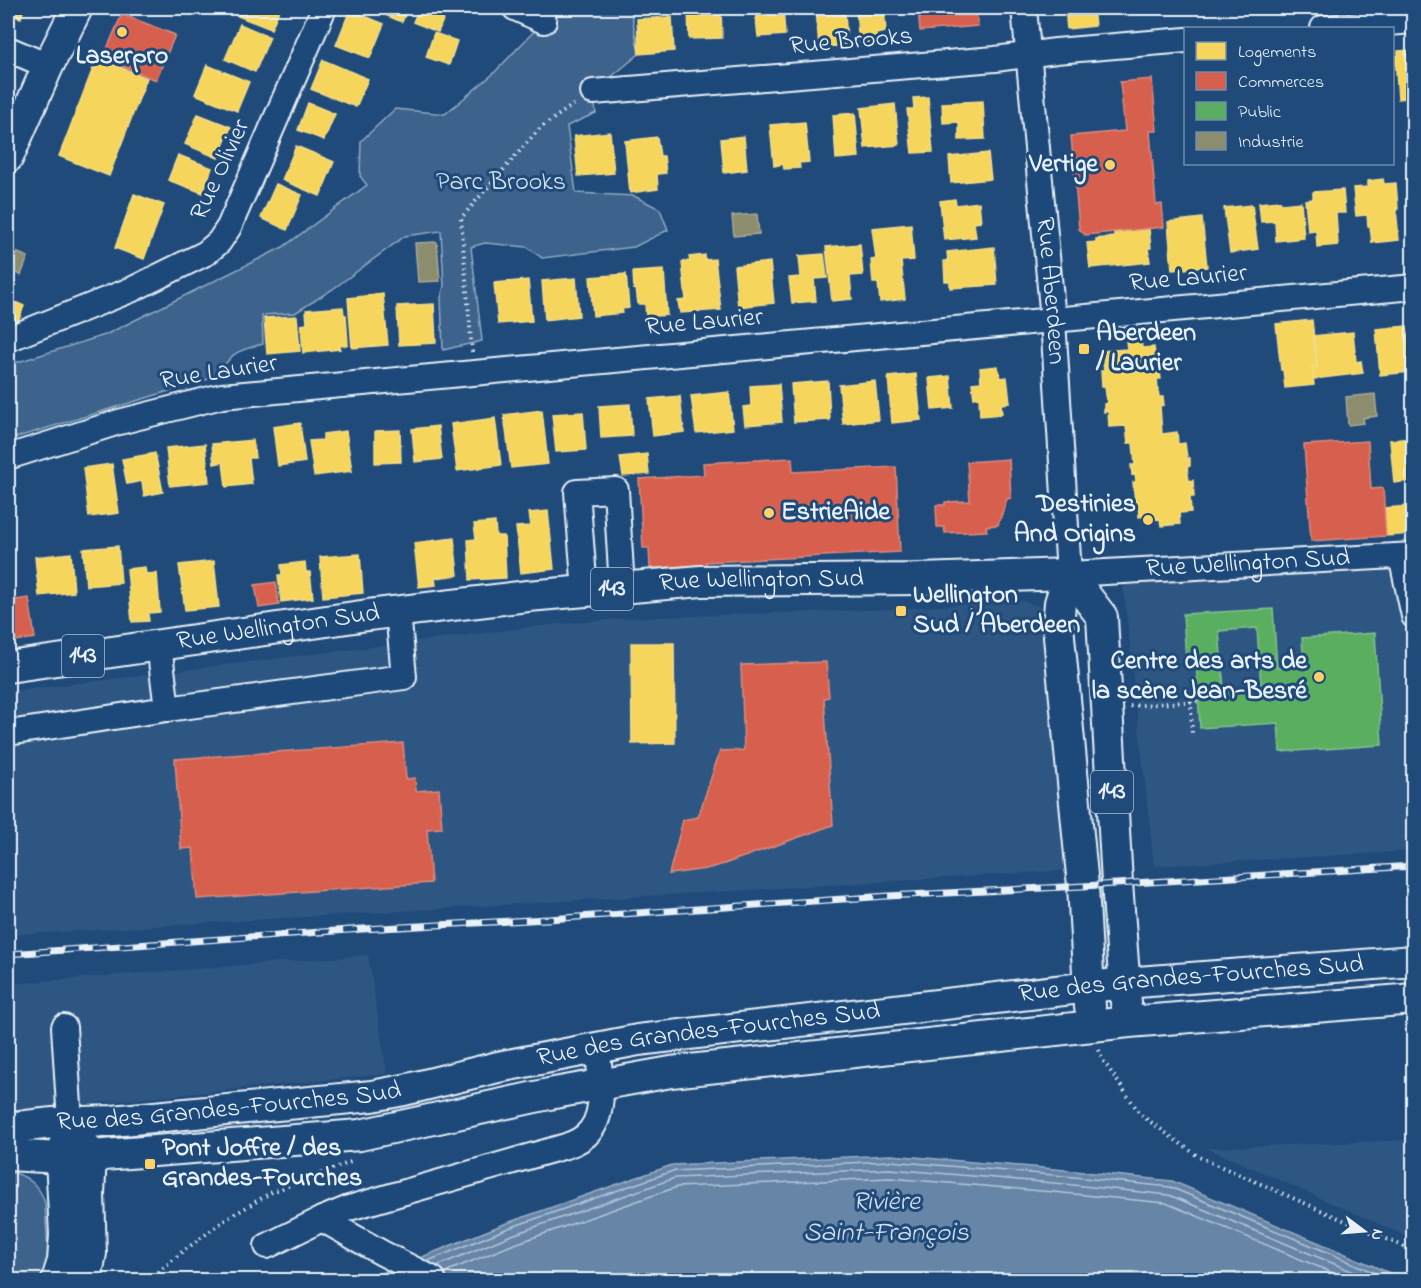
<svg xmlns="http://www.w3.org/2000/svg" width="1421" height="1288" font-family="'Indie Flower',sans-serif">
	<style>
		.built { fill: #2e5683 }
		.green { fill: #3c628c; stroke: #92aac2; stroke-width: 1.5 }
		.water { fill: #6685a7; stroke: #9ab0c7; stroke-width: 1.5 }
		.homes { fill: #f6d55c; stroke: #f2dd8b; stroke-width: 1.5 }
		.shops { fill: #d6604d; stroke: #db8c80; stroke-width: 1.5 }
		.public { fill: #5aae61; stroke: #85c28e; stroke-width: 1.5; fill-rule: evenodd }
		.industry { fill: #8c8c6e; stroke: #a8aa97; stroke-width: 1.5 }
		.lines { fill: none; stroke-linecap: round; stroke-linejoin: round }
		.shore { stroke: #b4c6d8; stroke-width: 1.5 }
		.minor-casing { stroke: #e8f1f8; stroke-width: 28 }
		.major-casing { stroke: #e8f1f8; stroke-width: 34 }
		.path { stroke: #e8f1f8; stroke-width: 4; stroke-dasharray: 1.5 4.5; stroke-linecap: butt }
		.minor { stroke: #1f4a7a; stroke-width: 24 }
		.major { stroke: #1f4a7a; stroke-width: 30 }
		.rail-casing { stroke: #e8f1f8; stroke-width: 7 }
		.rail { stroke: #1f4a7a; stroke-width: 4.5; stroke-dasharray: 14; stroke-linecap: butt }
		.poi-dot { fill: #ffd166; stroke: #1f4a7a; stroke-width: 2 }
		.labels { text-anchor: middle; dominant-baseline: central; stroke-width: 6; stroke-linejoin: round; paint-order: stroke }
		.shield { fill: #1f4a7a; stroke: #acbfd2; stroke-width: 1.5 }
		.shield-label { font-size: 24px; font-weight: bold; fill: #e8f1f8 }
		.street-label { font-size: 26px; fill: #e8f1f8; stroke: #1f4a7a }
		.poi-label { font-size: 26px; font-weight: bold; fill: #e8f1f8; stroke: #1f4a7a; text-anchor: start }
		.park-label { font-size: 26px; fill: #d7e3ed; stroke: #1f4a7a }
		.water-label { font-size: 27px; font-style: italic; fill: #d4e1ec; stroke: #1f4a7a }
	</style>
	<rect width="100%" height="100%" fill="#1f4a7a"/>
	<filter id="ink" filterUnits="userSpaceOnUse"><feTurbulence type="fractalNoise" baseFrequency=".0167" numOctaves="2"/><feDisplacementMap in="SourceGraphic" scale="12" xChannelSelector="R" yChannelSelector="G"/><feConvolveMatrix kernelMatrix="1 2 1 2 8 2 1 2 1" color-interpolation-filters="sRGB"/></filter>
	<g filter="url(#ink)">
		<!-- built -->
		<path class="built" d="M1413 555V851L1154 866 1123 583Z
			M1008 601H1024L1040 607 1051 622 1073 870 8 935V692L548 625 631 618 897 609Z
			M368 955 387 1074 8 1112V984Z
			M1413 1140V1239L1207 1148Z"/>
		<!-- green -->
		<path class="green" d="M547 8H654L631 11 639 54 593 92 596 113 567 126 576 193 634 196 660 209 668 230 634 247 542 258 527 247 485 243 471 247 482 341 443 350 441 298 444 286 441 231 405 236 333 289 295 313 262 315 263 344C238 351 231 351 218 376L8 440V365L105 335 283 247 367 185 360 176 361 141 395 109 445 114 493 74 544 21Z
			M8 1173C23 1172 39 1185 44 1200 46 1205 45 1212 46 1219 47 1239 50 1260 43 1280H8Z"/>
		<!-- water -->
		<path class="water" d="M891 1155 1055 1169 1172 1181 1329 1247 1406 1280H365L504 1224 672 1165Z"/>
		<!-- homes -->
		<path class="homes" d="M8 8H24L21 18 8 14Z
			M241 8H280L271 29 238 16Z
			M369 8H408L402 22Z
			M419 8H448L438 32 413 22Z
			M688 8H721L722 38 689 39Z
			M755 8H783L785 35 758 37Z
			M816 8H835L836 12H845L847 45 819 48Z
			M856 8H884L886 32 876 34 877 44 859 46Z
			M1065 8H1093L1095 26 1067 29Z
			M350 10 384 24 370 58 336 45Z
			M672 17 674 51 639 54 637 19Z
			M240 24 270 37 255 72 225 59Z
			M434 33 457 41 449 65 426 57Z
			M1414 50V100L1408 101V98L1398 99 1395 56H1398V51Z
			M97 58 147 78 109 176 59 156Z
			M323 60 368 79 356 107 311 89Z
			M207 65 249 82 237 111 195 94Z
			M928 97 933 152 912 153 907 109H914L913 98Z
			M983 101 985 139 959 140V122L943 123 942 103Z
			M308 103 335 114 324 140 298 130Z
			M895 104 899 145 865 148 861 108Z
			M855 113 859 157 836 159 833 115Z
			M198 114 231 127 218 158 185 144Z
			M805 122 809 162 799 163 800 168 784 169 783 164 774 166 770 125Z
			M610 132 614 173 578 176 574 136Z
			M744 136 747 170 724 173 721 139Z
			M657 137 660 156H664L666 173 657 174 658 189 630 193 625 141Z
			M296 146 334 162 320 196 282 180Z
			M988 153 991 179 951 183 949 157Z
			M178 155 212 168 203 193 168 180Z
			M1383 179 1384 184 1396 183 1398 209H1396L1399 240 1372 243 1370 226H1368L1367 215 1356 216 1353 188 1368 187V181Z
			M276 184 302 195 287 230 261 218Z
			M1343 190 1345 213H1336L1338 245 1317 247 1316 230 1308 231 1305 200 1313 199V192Z
			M134 194 164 205 144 259 115 248Z
			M955 199 956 205 979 202 981 222 974 223 976 237 944 240 940 201Z
			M1280 201 1281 204 1301 202 1304 238 1276 241 1275 221 1261 222 1259 203Z
			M1252 205 1258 249 1230 253 1224 208Z
			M1202 218 1207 267 1172 270 1168 222Z
			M911 224 914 260 901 261 905 299 880 302 878 283H873L871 260 876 259 872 228Z
			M1149 229 1151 248H1148L1150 262 1090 268 1087 243 1096 242V239L1114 237V232Z
			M860 244 863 275 850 276 852 299 832 301 826 247Z
			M994 247 997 285 950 288V281H945L944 261H948L947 252Z
			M824 254 827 278 814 279 816 301 792 303 789 278 801 277 799 256Z
			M705 255V260L715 259 721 310 680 313 678 301 686 300 682 262 690 261 689 257Z
			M770 262 774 303 738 307 734 266Z
			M664 270 667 315 646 317 645 304H638L636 288 634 289 633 272Z
			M626 274 629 308 622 309 623 313 593 316 590 277Z
			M576 278 579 316 545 320 542 281Z
			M528 280 532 321 498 324 494 283Z
			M383 294 388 345 352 348 348 298Z
			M8 299 24 306 18 322 8 318Z
			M434 304 436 343 399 345 397 306Z
			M343 307 344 315H346L348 345 339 346 340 349 303 353 301 325 307 324 306 310Z
			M297 316 300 351 267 354 264 318Z
			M1312 320 1317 367H1312L1314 385 1285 388 1283 370H1281L1276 324Z
			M1407 326 1411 372 1380 375 1376 329Z
			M1353 332 1356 362 1361 361 1363 373 1314 379 1312 367H1317L1313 336Z
			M1141 339 1142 348 1154 347 1156 363H1159L1161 379H1157L1159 397H1163L1164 405 1160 406 1162 434 1177 432 1178 444 1185 443 1187 458H1190V466L1187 467 1189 481 1193 480 1194 497H1190L1191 512 1179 513 1180 524 1161 526 1160 519 1148 520 1147 516 1139 517 1138 503H1135L1133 482H1136L1135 474 1132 475 1131 465H1135L1133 443H1128L1126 426 1109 427 1108 411 1104 412V404L1107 403 1105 386H1102L1101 371H1104L1102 351 1127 349 1126 341Z
			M998 366 1000 378 1007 377 1010 403 1001 404 1002 414 980 416 979 397 974 398 972 383 981 382 980 368Z
			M916 374 921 420 892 423 888 377Z
			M950 376 953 408 932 410 929 378Z
			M828 381 830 420 794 422 791 384Z
			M875 381 879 420 843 424 839 385Z
			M779 384 782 422 745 425 743 407 751 406 750 386Z
			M729 392 733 429 696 433 691 396Z
			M680 396 684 432 653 436 649 399Z
			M630 404 632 436 601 438 599 406Z
			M542 410 548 464 511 468 504 415Z
			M583 412 586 450 556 452 552 414Z
			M495 418 501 465 457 471 451 424Z
			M300 423 305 462 278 466 273 427Z
			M438 426 442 459 415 462 412 429Z
			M400 430 401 462 375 463V431Z
			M346 431 352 471 314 476 309 441 323 440V434Z
			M1414 438V501H1413L1411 481 1394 483 1390 440Z
			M253 440 255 458H249L252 484 226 487 223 462 214 464 212 444Z
			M205 444 209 482 170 486 166 448Z
			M155 453 163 492 144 496 142 481 127 484 122 459Z
			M647 454 649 474 623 476 620 457Z
			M112 464 119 513 89 517 83 468Z
			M1410 506 1412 534 1386 536 1384 508Z
			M548 511 554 569 521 573 516 527 531 526 529 513Z
			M495 522 496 536H504L506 578 470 580 468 540 476 539 474 524Z
			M454 538 458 575 435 578 436 585 419 587 414 543Z
			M118 546 121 583 86 586 83 549Z
			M71 553 74 592 39 596 35 557Z
			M360 554 363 593 323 597 320 557Z
			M214 561 219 607 185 610 179 565Z
			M305 562 306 572H310L313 598 281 602 278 575H282L281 565Z
			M145 567 146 574 157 573 160 612 148 613 149 621 132 622 127 569Z
			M631 643H674L675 743 632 744Z"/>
		<!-- shops -->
		<path class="shops" d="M918 8H976L978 26 920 31Z
			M122 14 175 35 156 80 103 58Z
			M1152 79 1157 131H1150L1156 205 1162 204 1164 227 1085 235 1079 229 1071 136 1125 131 1120 82Z
			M1368 441 1371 489 1383 488 1386 536 1311 541 1304 445Z
			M792 458 793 472 896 467 900 552 706 562V565L650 568 649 548H643L639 479 704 475 703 463Z
			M1009 459 1011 498 1007 499 998 525 986 526 987 531 945 533 944 527H937L936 505H945V502L970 501 967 462Z
			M276 582 279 605 259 608 255 585Z
			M29 598 35 638 8 642V601Z
			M826 662 829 697 824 698 833 825 724 864 706 869 669 874 683 820 698 817 720 751 744 750 741 665Z
			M403 743 406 779 415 778 416 791 439 789 442 828 427 829 431 883 197 899 193 848 181 849 175 759Z"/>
		<!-- public -->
		<path class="public" d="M1273 609 1277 668 1304 667 1302 638 1375 633 1382 745 1280 752 1278 723 1200 728 1196 659 1186 660 1183 614ZM1257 628 1261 686 1224 689 1219 631Z"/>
		<!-- industry -->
		<path class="industry" d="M757 214 759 234 734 236 732 216Z
			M437 242 440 281 418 282 415 243Z
			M8 249 28 257 21 275 8 270Z
			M1375 394 1377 416 1363 418 1364 423 1348 425 1346 397Z"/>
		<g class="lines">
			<!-- shore -->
			<path class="shore" d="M428 1261 506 1229 673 1171 890 1161 1054 1175 1170 1187 1327 1252 1391 1280
				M437 1266 509 1236 675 1178 890 1169 1054 1183 1169 1195 1373 1280
				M445 1272 512 1245 677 1187 890 1178 1053 1192 1166 1203 1350 1280"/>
			<defs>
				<g id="minor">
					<path d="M515 8 544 21"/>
					<path id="s1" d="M1024 8 1053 320 1069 574 1414 555"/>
					<path d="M1323 28 1414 21"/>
					<path d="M8 49 48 66"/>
					<path d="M593 92 995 59 1056 51 1186 40"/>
					<path d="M8 339 133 289 206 253 219 242 229 227 324 8"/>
					<path d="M8 457 119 422 222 396 1414 287"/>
					<path d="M1401 556 1414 616"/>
					<path d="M585 591 577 492 616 490 622 588"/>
					<path d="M159 645 167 709 404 677 398 611"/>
					<path d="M8 733 167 709"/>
					<path d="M64 1027 70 1122"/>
					<path d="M322 1219 382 1253 433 1279"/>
					<path d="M267 1246 322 1219 349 1208 566 1146C575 1143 584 1139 590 1131 607 1111 600 1071 597 1048"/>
				</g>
				<g id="major">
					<path d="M8 157 48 66 77 8"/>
					<path d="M1069 574 1102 617 1117 883 1126 1003"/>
					<path d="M1069 574 1060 603 1058 626 1083 886 1090 1007"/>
					<path id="s2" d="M8 667 368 615 528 596 701 581 919 579 1069 574"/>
					<path id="s3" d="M8 1128 53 1123 112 1121 372 1096 404 1090 498 1067 638 1040 1124 983 1414 961"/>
					<path d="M81 1140 91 1156 89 1194 91 1253 86 1280"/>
					<path d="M8 1155 61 1158 91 1156 360 1135 549 1094 671 1072 1129 1022 1414 999"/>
					<path d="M57 1280 63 1261 65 1235 61 1158 66 1138"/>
				</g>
			</defs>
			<!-- minor casing -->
			<use href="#minor" class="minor-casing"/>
			<!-- major casing -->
			<use href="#major" class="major-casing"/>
			<!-- path -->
			<path class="path" d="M472 352 461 218 540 128 576 103
				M1191 701 1192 735
				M1130 706 1198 701
				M1099 1050 1102 1059 1141 1115 1199 1157 1414 1251
				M149 1280 182 1252 225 1220 272 1192 351 1162"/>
			<!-- minor -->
			<use href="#minor" class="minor"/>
			<!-- major -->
			<use href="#major" class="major"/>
			<defs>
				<path id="rail" d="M8 954 363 929 548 919 888 896 1083 886 1414 866"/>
			</defs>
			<!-- rail casing -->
			<use href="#rail" class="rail-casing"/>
			<!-- rail -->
			<use href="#rail" class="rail"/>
		</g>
	</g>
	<!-- markers -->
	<g class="poi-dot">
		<circle cx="122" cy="32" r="6"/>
		<circle cx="1110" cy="165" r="6"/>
		<rect x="1078" y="343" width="12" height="12" rx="3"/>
		<circle cx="769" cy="513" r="6"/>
		<circle cx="1148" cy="520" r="6"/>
		<rect x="895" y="605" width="12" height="12" rx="3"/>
		<circle cx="1319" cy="677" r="6"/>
		<rect x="144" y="1158" width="12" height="12" rx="3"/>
	</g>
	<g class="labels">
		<!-- shield labels -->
		<g class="shield">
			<rect x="591" y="568" width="42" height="42" rx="4.5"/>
			<rect x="62" y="635" width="42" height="42" rx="4.5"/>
			<rect x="1091" y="771" width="42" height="42" rx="4.5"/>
		</g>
		<g class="shield-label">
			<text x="612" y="589">143</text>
			<text x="83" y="656">143</text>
			<text x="1112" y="792">143</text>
		</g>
		<!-- street labels -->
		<g class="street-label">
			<text transform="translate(851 42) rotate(-5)">Rue Brooks</text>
			<text transform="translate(221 170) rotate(-65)">Rue Olivier</text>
			<text transform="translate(1188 279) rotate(-5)">Rue Laurier</text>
			<text stroke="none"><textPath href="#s1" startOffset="284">Rue Aberdeen</textPath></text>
			<text transform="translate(704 323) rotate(-5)">Rue Laurier</text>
			<text transform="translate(219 373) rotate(-9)">Rue Laurier</text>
			<text stroke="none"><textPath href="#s1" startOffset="747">Rue Wellington Sud</textPath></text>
			<text stroke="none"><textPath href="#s2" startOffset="759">Rue Wellington Sud</textPath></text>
			<text stroke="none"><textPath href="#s2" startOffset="273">Rue Wellington Sud</textPath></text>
			<text stroke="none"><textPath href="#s3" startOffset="1194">Rue des Grandes-Fourches Sud</textPath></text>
			<text stroke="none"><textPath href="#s3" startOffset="708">Rue des Grandes-Fourches Sud</textPath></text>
			<text stroke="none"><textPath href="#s3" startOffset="222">Rue des Grandes-Fourches Sud</textPath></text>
		</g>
		<!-- poi labels -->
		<g class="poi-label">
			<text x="122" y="57" text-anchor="middle">Laserpro</text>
			<text x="1098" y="165" text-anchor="end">Vertige</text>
			<text x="1096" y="334">Aberdeen<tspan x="1096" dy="30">/ Laurier</tspan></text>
			<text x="1136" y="505" text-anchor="end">Destinies<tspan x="1136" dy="30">And Origins</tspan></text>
			<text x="781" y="513">EstrieAide</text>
			<text x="913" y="596">Wellington<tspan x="913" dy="30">Sud / Aberdeen</tspan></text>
			<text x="1307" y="662" text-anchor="end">Centre des arts de<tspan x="1307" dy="30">la scène Jean-Besré</tspan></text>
			<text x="162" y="1149">Pont Joffre / des<tspan x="162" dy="30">Grandes-Fourches</tspan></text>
		</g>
		<!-- park labels -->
		<g class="park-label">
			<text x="501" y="183">Parc Brooks</text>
		</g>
		<!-- water labels -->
		<g class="water-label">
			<text x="886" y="1202">Rivière<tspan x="886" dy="31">Saint-François</tspan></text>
		</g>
	</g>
	<!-- margin -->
	<rect width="1421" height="1288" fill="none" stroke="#1f4a7a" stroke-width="30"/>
	<rect x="15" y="15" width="1391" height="1258" fill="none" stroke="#e8f1f8" stroke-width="2" filter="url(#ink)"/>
	<!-- legend -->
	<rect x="1184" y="27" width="210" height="138" fill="#1f4a7a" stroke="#6f8dac" stroke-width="1.5"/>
	<rect x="1196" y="42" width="30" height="18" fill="#f6d55c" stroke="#6f8dac" stroke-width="1.5"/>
	<text x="1238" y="57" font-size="18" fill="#e8f1f8">Logements</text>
	<rect x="1196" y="72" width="30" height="18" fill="#d6604d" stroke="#6f8dac" stroke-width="1.5"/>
	<text x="1238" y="87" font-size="18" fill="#e8f1f8">Commerces</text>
	<rect x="1196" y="102" width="30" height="18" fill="#5aae61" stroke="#6f8dac" stroke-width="1.5"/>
	<text x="1238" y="117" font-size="18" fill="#e8f1f8">Public</text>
	<rect x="1196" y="132" width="30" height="18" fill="#8c8c6e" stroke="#6f8dac" stroke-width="1.5"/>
	<text x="1238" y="147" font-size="18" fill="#e8f1f8">Industrie</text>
	<!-- north arrow -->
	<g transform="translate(1364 1231) rotate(106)" stroke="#1f4a7a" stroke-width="4.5" paint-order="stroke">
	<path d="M0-4.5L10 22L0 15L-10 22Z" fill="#e8f1f8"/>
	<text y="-9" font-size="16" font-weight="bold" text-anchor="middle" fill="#e8f1f8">N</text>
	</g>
</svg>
